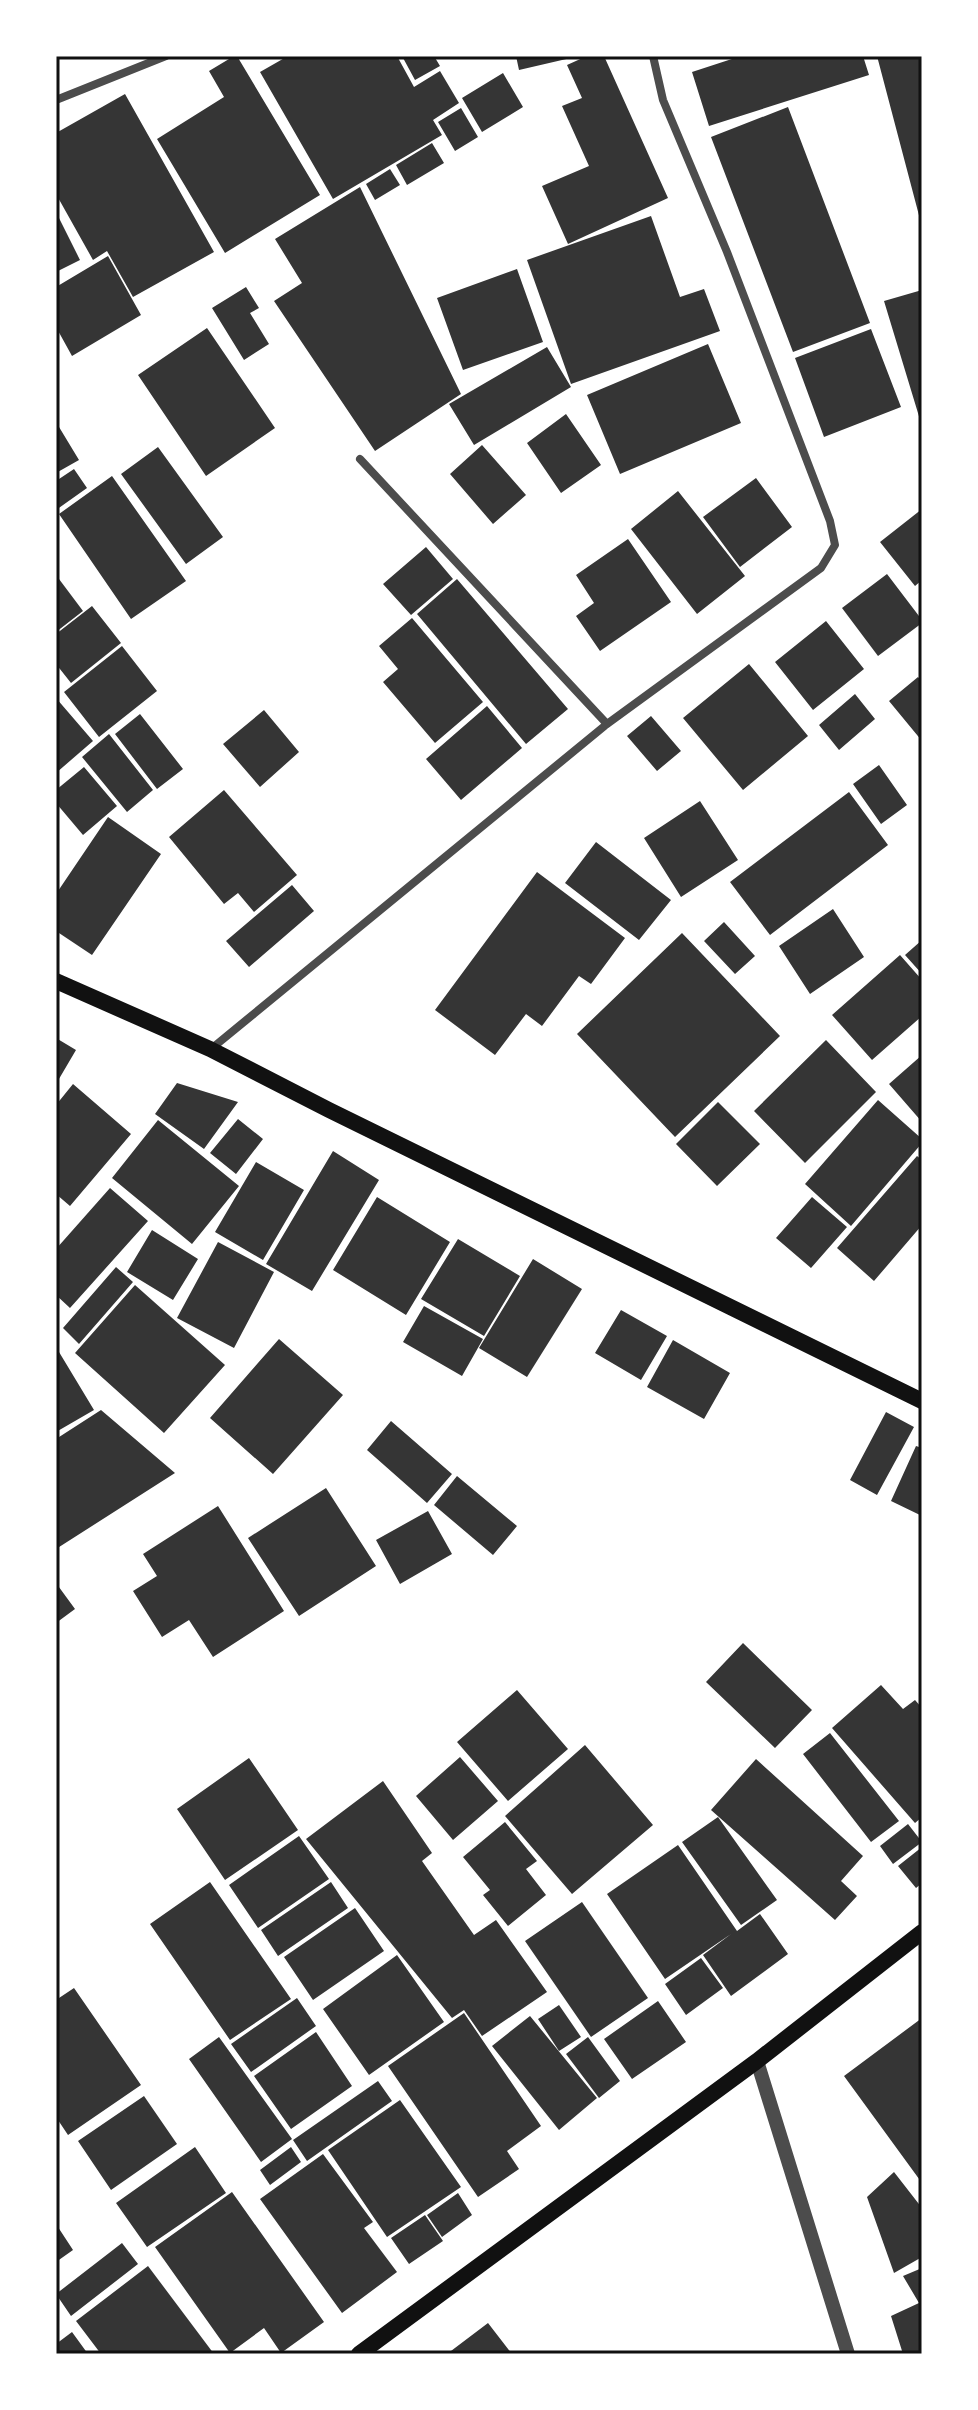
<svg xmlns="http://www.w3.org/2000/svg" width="978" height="2410" font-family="'PT Sans',sans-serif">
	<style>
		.building { fill: #353535 }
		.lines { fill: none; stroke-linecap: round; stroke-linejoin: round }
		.minor { stroke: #4c4c4c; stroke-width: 8 }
		.tertiary { stroke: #4c4c4c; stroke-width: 14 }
		.secondary { stroke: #111; stroke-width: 16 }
		.neatline { fill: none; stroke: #111; stroke-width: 3 }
	</style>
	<rect width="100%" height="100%" fill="#fff"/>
	<!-- building -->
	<path class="building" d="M234 56H237L320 195 225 253 157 139 224 97 209 71Z
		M288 56H397L414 87 440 71 459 103 433 120 442 135 333 199 260 72Z
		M402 56H434L440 66 415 80Z
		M516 56H575V57L519 70Z
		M587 56H604L668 198 568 244 542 186 589 166 562 106 582 98 567 65Z
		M741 56H863L869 75 709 126 692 72Z
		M877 56H922V222L921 223Z
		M503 73 523 107 482 132 462 98Z
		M125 94 214 252 133 297 107 251 93 260 56 194V133Z
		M788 107 870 323 793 352 711 137Z
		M461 108 478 137 455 151 438 122Z
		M432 143 444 163 407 185 396 165Z
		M390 169 400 185 375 200 366 184Z
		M360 187 461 394 375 451 274 301 302 283 275 239Z
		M56 212 80 260 56 272Z
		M651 216 680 297 704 289 720 331 571 384 527 260Z
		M108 256 141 315 72 356 56 327V287Z
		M517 269 543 342 463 370 437 298Z
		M246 287 259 308 250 313 269 344 244 360 212 308Z
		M922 290V423H921L884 301Z
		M207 328 275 428 206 476 138 375Z
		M871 329 901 407 824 437 795 358Z
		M708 344 741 423 620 474 587 395Z
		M547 347 571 387 474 445 449 404Z
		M566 414 601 465 561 493 527 443Z
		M56 422 79 460 56 473Z
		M482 445 526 495 493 524 450 474Z
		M158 447 223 537 186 564 121 474Z
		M74 469 87 488 56 510V481Z
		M112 476 186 581 131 619 59 514Z
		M756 478 792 527 740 567 703 517Z
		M678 491 745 576 697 614 631 529Z
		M922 509V580L915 586 880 542Z
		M628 539 671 602 600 651 576 616 594 603 576 575Z
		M426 547 453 579 411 615 383 584Z
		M887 574 922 620V623L878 656 842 608Z
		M56 575 83 611 56 632Z
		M457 579 568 709 526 744 417 614Z
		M92 606 121 643 71 683 56 664V634Z
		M412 618 483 702 435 743 383 682 398 669 379 646Z
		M826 621 864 669 813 710 775 662Z
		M122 646 157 691 99 737 64 692Z
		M749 664 808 736 743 790 683 718Z
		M918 677 922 682V741L889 701Z
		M855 694 875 719 839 750 819 725Z
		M56 698 93 741 56 773Z
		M487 706 522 748 461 800 426 759Z
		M264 710 299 752 260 787 223 744Z
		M140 714 183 769 157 789 115 734Z
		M651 716 681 751 657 771 627 736Z
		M109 734 153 790 127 812 82 757Z
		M879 765 907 805 881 824 853 784Z
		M84 767 117 806 83 835 56 803V790Z
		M224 790 297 875 254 912 238 893 224 904 169 837Z
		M849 792 888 845 770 935 730 882Z
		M700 801 738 860 681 897 644 838Z
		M108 817 161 854 92 955 56 931V894Z
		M596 842 671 900 639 940 565 883Z
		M537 872 625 938 591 984 579 976 542 1026 526 1014 495 1055 435 1010Z
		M292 885 314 911 249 967 226 941Z
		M833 909 864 957 810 994 779 946Z
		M724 922 755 956 735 974 704 941Z
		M682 933 780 1036 675 1137 577 1034Z
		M922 940V974L905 955Z
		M900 955 922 980V1016L872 1060 832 1015Z
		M56 1038 76 1050 56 1084Z
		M826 1040 876 1092 805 1163 754 1111Z
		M922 1055V1122L889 1084Z
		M177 1083 238 1102 204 1149 155 1114Z
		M73 1084 131 1134 70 1206 56 1194V1105Z
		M878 1100 922 1139V1143L851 1226 805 1184Z
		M718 1102 760 1144 717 1186 676 1144Z
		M238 1119 263 1139 236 1174 210 1153Z
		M158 1120 239 1186 192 1244 112 1178Z
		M333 1151 379 1180 312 1291 266 1264Z
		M917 1156 922 1160V1225L874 1281 837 1248Z
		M256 1162 304 1190 263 1260 215 1232Z
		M110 1188 148 1221 70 1308 56 1295V1249Z
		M377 1197 450 1242 406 1315 333 1270Z
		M812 1197 847 1227 811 1268 776 1238Z
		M152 1230 198 1259 173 1300 127 1272Z
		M458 1239 520 1276 484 1336 421 1299Z
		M218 1242 274 1272 234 1348 177 1318Z
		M533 1259 582 1289 527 1377 479 1348Z
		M116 1267 133 1282 79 1344 63 1328Z
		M135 1285 225 1365 164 1433 75 1353Z
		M424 1306 483 1339 462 1376 403 1342Z
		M621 1310 667 1336 641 1380 595 1353Z
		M279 1339 343 1395 273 1474 210 1418Z
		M673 1340 730 1373 704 1419 647 1387Z
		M56 1347 94 1410 56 1432Z
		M101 1410 175 1473 56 1549V1439Z
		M886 1412 914 1427 877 1495 850 1480Z
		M391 1421 452 1474 427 1503 367 1450Z
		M916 1446 922 1448V1516L891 1501Z
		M457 1476 517 1526 493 1555 434 1505Z
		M326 1488 376 1566 299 1616 248 1538Z
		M218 1506 284 1611 213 1657 189 1620 162 1637 133 1591 157 1576 143 1554Z
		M428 1511 452 1554 400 1584 376 1540Z
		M56 1583 75 1609 56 1623Z
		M743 1643 812 1710 775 1748 706 1682Z
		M881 1685 903 1709 915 1700 922 1708V1817L915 1823 832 1728Z
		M517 1690 568 1749 508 1801 457 1742Z
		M830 1733 899 1821 871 1842 803 1754Z
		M585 1745 653 1825 572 1894 505 1816Z
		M460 1757 498 1801 453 1840 416 1796Z
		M249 1758 298 1830 225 1880 177 1809Z
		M756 1759 863 1856 841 1881 857 1896 835 1920 711 1810Z
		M383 1781 432 1853 422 1861 474 1935 496 1920 547 1992 482 2036 464 2010 452 2018 306 1839Z
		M718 1817 777 1900 741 1925 682 1842Z
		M505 1822 537 1861 526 1869 546 1895 508 1926 483 1895 490 1890 463 1857Z
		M908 1824 922 1842 893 1864 880 1846Z
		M299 1836 329 1879 258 1928 229 1885Z
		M678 1845 737 1931 760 1914 788 1954 731 1996 703 1955 731 1934 665 1979 607 1894Z
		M922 1847V1883L916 1888 898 1866Z
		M210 1882 291 1999 230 2040 150 1924Z
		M331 1882 348 1908 278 1956 261 1930Z
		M582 1902 648 1998 591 2037 525 1941Z
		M355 1908 384 1951 313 2000 284 1957Z
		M397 1955 444 2022 369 2075 323 2009Z
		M701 1958 723 1988 686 2015 665 1984Z
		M74 1988 141 2085 68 2135 56 2117V2000Z
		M297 1998 316 2026 251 2072 231 2044Z
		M658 2001 686 2042 632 2079 604 2039Z
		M559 2005 581 2037 559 2051 538 2019Z
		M464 2013 541 2126 507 2151 519 2169 478 2197 388 2066Z
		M530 2016 597 2098 559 2130 492 2046Z
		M922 2018V2183L844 2076Z
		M316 2032 352 2086 291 2129 254 2076Z
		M219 2037 292 2139 261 2162 189 2059Z
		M588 2037 620 2081 599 2098 566 2054Z
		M378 2081 392 2101 307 2161 293 2140Z
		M144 2096 177 2144 111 2190 78 2141Z
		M400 2100 461 2187 387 2237 328 2150Z
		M195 2147 226 2193 147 2247 116 2203Z
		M291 2147 301 2162 270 2185 260 2170Z
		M323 2154 373 2222 364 2228 397 2272 342 2313 260 2199Z
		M894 2172 922 2208V2257L894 2273 867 2197Z
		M232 2192 324 2322 281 2353 264 2328 230 2353 155 2247Z
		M458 2193 472 2215 442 2237 427 2215Z
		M425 2215 443 2241 409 2264 391 2238Z
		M56 2224 73 2250 56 2262Z
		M122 2243 138 2264 71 2316 56 2294Z
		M148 2266 214 2354H101L76 2321Z
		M922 2268V2354H903L891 2316 919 2303 903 2276Z
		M488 2323 512 2354H447Z
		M72 2332 88 2354H56V2344Z"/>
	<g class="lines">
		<!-- minor -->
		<path class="minor" d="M56 100 166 56
			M360 459 607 724
			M211 1049 607 724 821 568 835 545 830 521 727 252 663 100 653 56"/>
		<!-- tertiary -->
		<path class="tertiary" d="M757 2061 848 2354"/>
		<!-- secondary -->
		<path class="secondary" d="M56 981 210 1049 329 1110 922 1401
			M359 2354 757 2061 922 1932"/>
	</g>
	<!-- border -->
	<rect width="978" height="2410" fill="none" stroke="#ffffff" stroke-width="116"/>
	<rect x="58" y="58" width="862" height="2294" class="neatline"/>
</svg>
